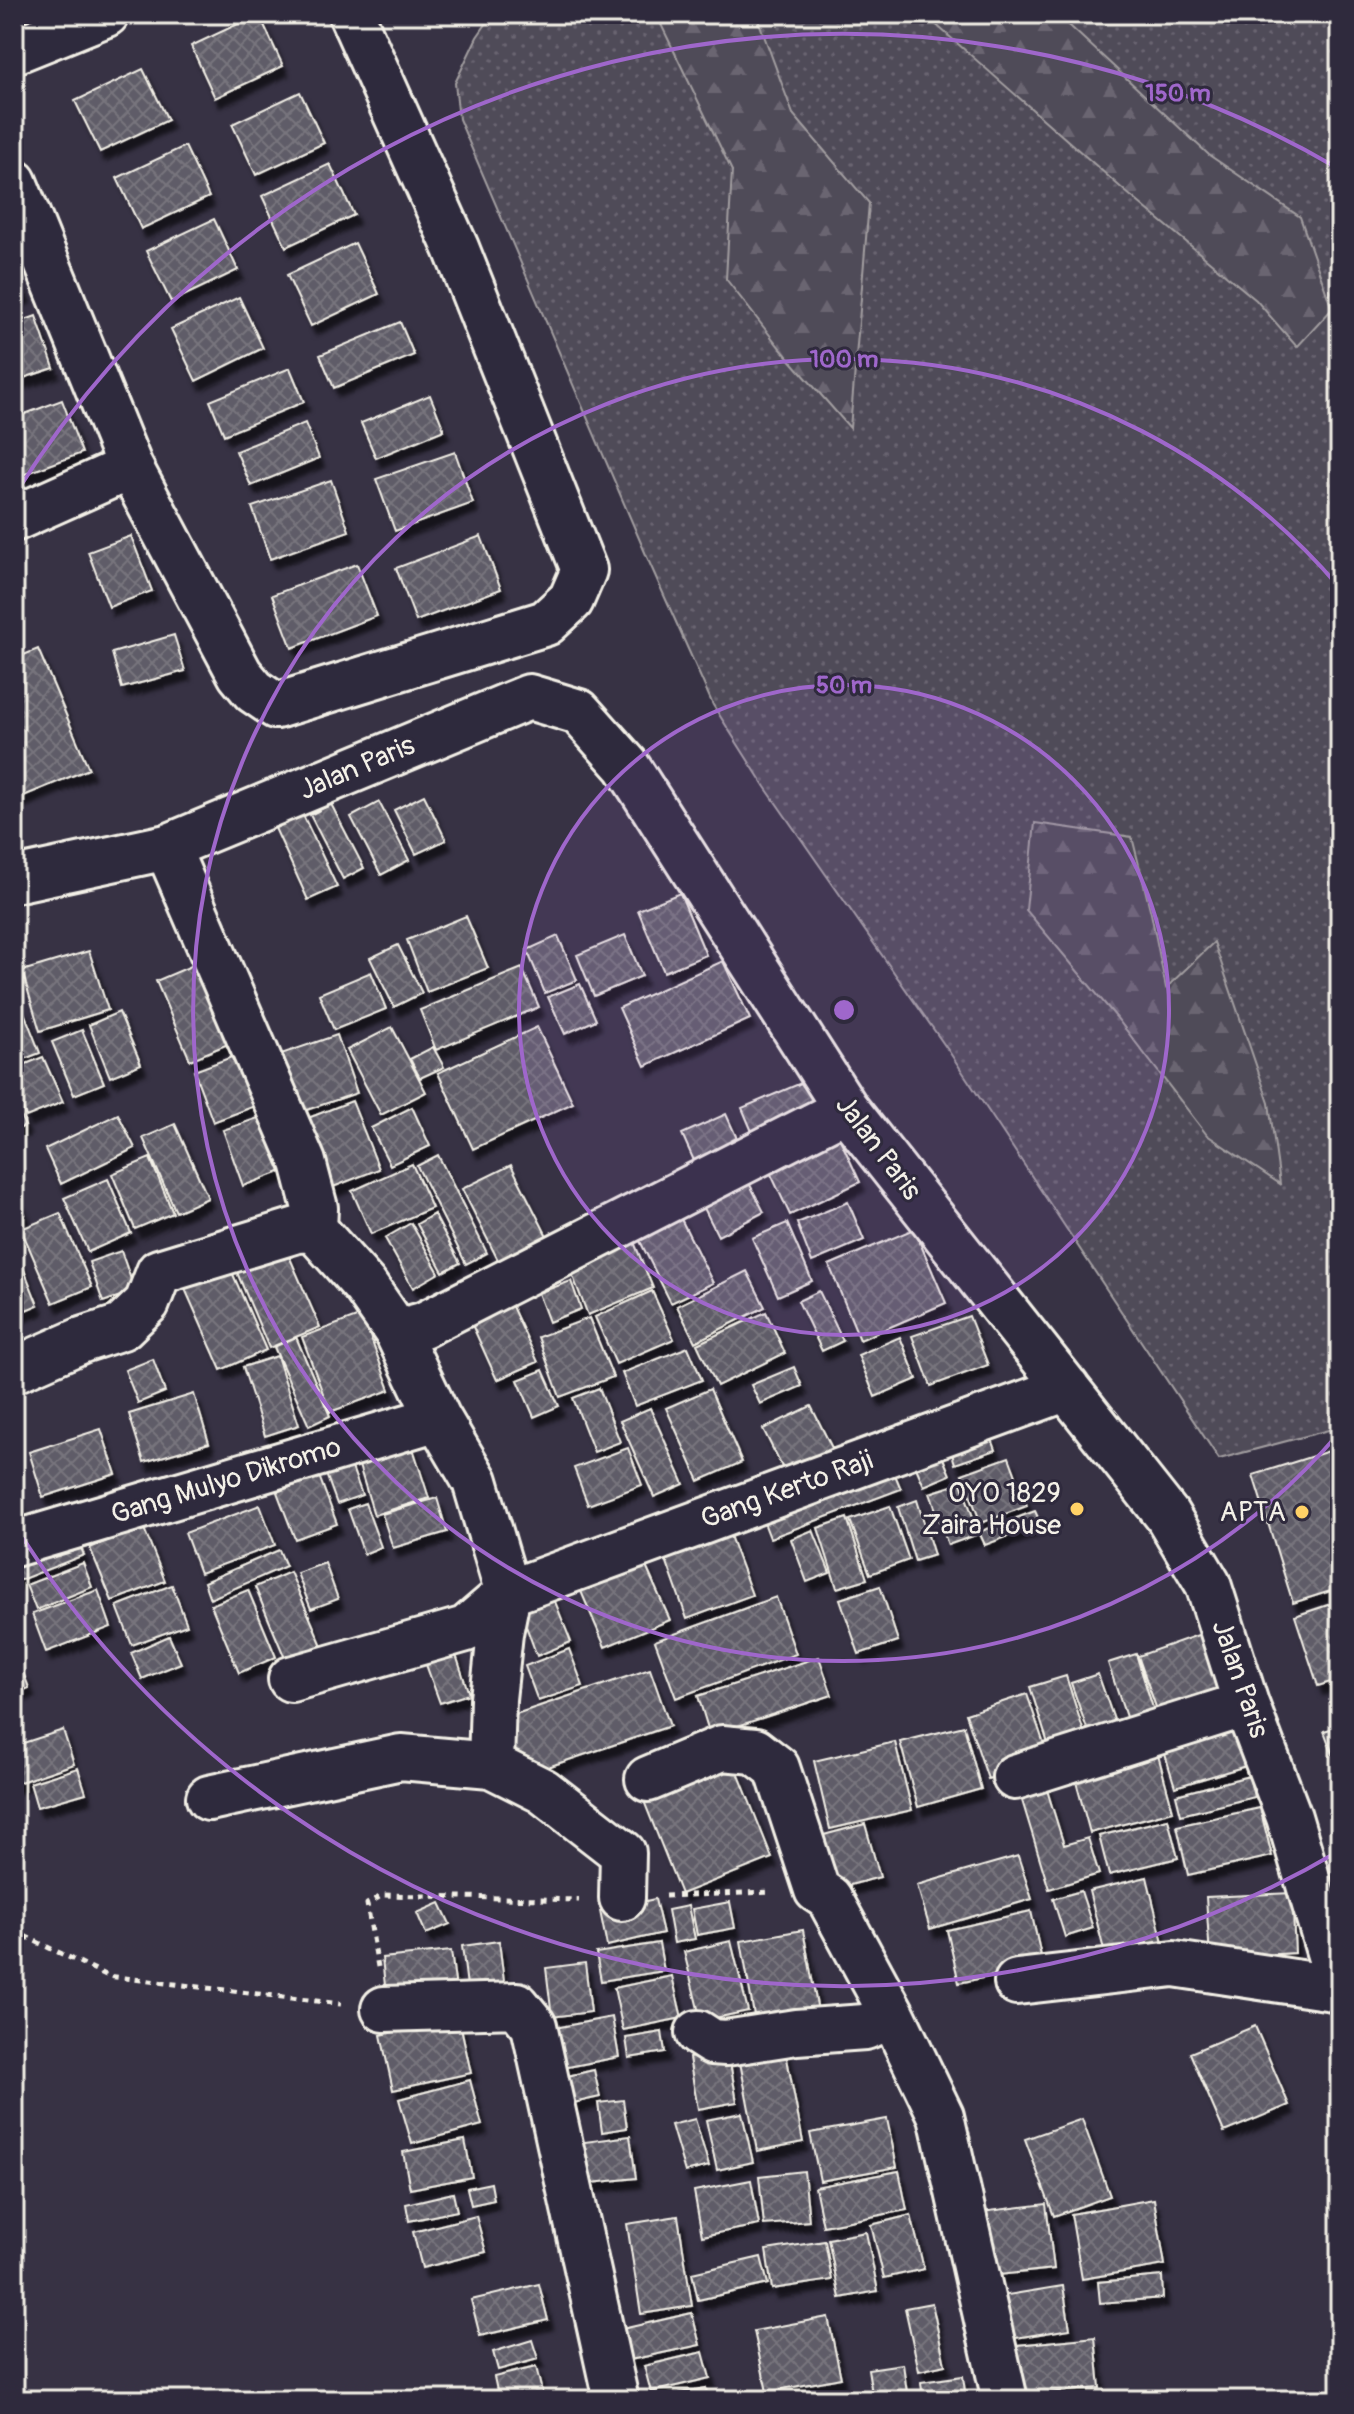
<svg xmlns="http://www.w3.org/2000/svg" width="1354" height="2414" font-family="Pangolin,sans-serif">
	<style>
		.green { fill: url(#green-dots); stroke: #a29ea0; stroke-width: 2 }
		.forest { fill: url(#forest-firs); stroke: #a29ea0; stroke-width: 2 }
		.building { fill: url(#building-cross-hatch); stroke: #f4f1e8; stroke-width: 2; filter: url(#shadow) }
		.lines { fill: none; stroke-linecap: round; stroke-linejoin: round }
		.street-casing { stroke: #f4f1e8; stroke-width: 50 }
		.path { stroke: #f4f1e8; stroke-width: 5; stroke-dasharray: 6 6; stroke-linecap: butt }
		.street { stroke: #2f2a3d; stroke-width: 44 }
		.ring { fill: none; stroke: #9f67cb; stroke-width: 4 }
		.poi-dot { fill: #ffd166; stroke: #2f2a3d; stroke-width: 3 }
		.labels { text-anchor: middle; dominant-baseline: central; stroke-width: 6; stroke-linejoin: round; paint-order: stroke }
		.street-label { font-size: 28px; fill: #f4f1e8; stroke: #2f2a3d }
		.poi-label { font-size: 28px; fill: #f4f1e8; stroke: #2f2a3d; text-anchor: end }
		.centre { fill: #9f67cb; stroke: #2f2a3d; stroke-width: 4 }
		.ring-label { font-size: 24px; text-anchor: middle; font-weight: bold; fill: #9f67cb; stroke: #2f2a3d; stroke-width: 6; stroke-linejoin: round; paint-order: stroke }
	</style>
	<defs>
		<pattern id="green-dots" width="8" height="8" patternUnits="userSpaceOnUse" patternTransform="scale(2)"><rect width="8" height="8" fill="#504b59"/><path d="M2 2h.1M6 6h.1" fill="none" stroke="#6a6571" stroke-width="1.8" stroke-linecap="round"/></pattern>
		<pattern id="forest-firs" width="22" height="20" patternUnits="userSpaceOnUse" patternTransform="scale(2)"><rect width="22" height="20" fill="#504b59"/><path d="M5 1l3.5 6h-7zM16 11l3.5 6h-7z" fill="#6a6571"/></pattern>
		<pattern id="building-cross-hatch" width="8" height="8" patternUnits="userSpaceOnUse" patternTransform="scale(2)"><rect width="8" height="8" fill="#5f5c67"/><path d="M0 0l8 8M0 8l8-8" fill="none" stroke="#77747d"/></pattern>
		<filter id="shadow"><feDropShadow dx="5" dy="9" stdDeviation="2" flood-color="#0009"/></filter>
	</defs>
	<rect width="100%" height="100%" fill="#373244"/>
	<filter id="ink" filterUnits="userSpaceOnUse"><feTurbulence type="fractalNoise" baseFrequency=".0125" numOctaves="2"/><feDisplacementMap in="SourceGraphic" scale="16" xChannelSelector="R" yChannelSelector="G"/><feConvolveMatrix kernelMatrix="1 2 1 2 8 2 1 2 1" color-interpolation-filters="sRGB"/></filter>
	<g filter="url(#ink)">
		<!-- green -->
		<path class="green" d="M493 14H1340V1427L1219 1459 950 1053 765 787 713 705 650 564 459 119 455 83 477 37Z"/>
		<!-- forest -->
		<path class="forest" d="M656 14H756L793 114 869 203 850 428 780 348 726 279 732 171Z
			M924 14H1057L1209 155 1300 217 1332 309 1297 347 1256 300 1126 192Z
			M1035 823 1132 837 1151 913 1166 988 1214 942 1269 1103 1280 1184 1207 1135 1116 1017 1026 910Z"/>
		<!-- building -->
		<path class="building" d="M259 14 283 66 215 98 191 46Z
			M143 69 168 120 100 152 75 101Z
			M300 92 324 143 256 175 232 124Z
			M185 146 209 197 141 229 117 178Z
			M330 164 354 215 286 247 262 196Z
			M214 219 238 270 171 302 146 251Z
			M355 243 379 294 311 326 287 275Z
			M14 269 25 294 14 299Z
			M239 297 263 348 196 381 171 329Z
			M36 316 54 368 14 381V324Z
			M400 322 414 355 334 388 320 355Z
			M290 368 304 402 224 435 210 401Z
			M430 395 444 430 376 458 361 423Z
			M62 400 82 453 14 478V418Z
			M305 423 319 458 251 486 236 451Z
			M455 452 473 503 395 531 376 479Z
			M331 480 349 531 270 559 252 507Z
			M131 536 152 591 109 607 88 552Z
			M481 536 501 589 416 621 396 568Z
			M357 564 377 616 292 648 272 595Z
			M174 635 185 671 122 688 112 653Z
			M38 649 89 769 14 800V659Z
			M424 795 446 840 416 854 394 810Z
			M379 802 409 860 381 875 351 817Z
			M331 804 364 868 343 879 310 815Z
			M302 813 337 887 308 900 274 826Z
			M680 893 706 955 664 972 638 910Z
			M466 916 488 968 427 992 407 940Z
			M625 935 642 976 594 996 577 955Z
			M558 936 577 980 545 993 527 950Z
			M398 945 422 993 394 1007 370 958Z
			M89 951 108 1010 40 1031 22 971Z
			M205 960 240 1039 190 1060 156 981Z
			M723 961 750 1019 645 1066 619 1008Z
			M522 968 539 1007 436 1050 420 1010Z
			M371 972 386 1009 334 1030 319 994Z
			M580 984 596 1020 565 1034 548 997Z
			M22 1007 40 1053 14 1063V1011Z
			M119 1012 141 1064 110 1077 89 1025Z
			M392 1027 426 1092 381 1115 347 1050Z
			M537 1027 573 1103 473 1149 438 1073Z
			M82 1030 104 1083 74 1095 52 1042Z
			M337 1035 357 1093 292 1115 272 1057Z
			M433 1047 444 1067 420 1078 410 1059Z
			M248 1051 268 1101 213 1122 194 1071Z
			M43 1057 63 1102 26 1117 14 1088V1069Z
			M813 1078 827 1110 756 1141 742 1108Z
			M14 1101 25 1126 14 1131Z
			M352 1101 379 1169 323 1191 295 1123Z
			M412 1107 430 1146 390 1165 371 1128Z
			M273 1113 291 1168 243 1186 223 1130Z
			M118 1114 135 1148 61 1184 45 1149Z
			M726 1114 739 1143 695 1163 682 1134Z
			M175 1124 208 1198 176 1212 143 1138Z
			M839 1137 860 1182 790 1215 769 1170Z
			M438 1155 487 1253 466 1264 417 1166Z
			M150 1158 173 1213 135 1229 112 1174Z
			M412 1164 432 1208 371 1234 352 1191Z
			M511 1165 550 1242 501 1266 462 1189Z
			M108 1179 131 1233 88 1252 64 1198Z
			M747 1179 764 1212 718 1236 701 1202Z
			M14 1190 25 1214 14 1219Z
			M848 1202 864 1240 812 1262 797 1223Z
			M674 1205 713 1283 671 1303 632 1225Z
			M60 1213 92 1287 53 1303 21 1229Z
			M434 1214 460 1263 443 1272 417 1224Z
			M411 1223 439 1273 413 1288 385 1238Z
			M787 1223 812 1281 778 1296 752 1238Z
			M914 1229 946 1303 860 1340 829 1265Z
			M631 1235 653 1288 588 1315 567 1261Z
			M283 1242 320 1327 269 1348 233 1263Z
			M14 1245 38 1305 14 1315Z
			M121 1251 135 1291 103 1302 89 1262Z
			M228 1263 266 1350 221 1370 182 1282Z
			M747 1271 765 1307 695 1342 677 1306Z
			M571 1281 581 1309 549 1322 538 1293Z
			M652 1291 674 1339 616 1364 595 1317Z
			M819 1291 843 1341 822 1351 798 1301Z
			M509 1300 538 1362 497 1380 469 1318Z
			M766 1312 785 1353 717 1386 697 1344Z
			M362 1315 390 1390 330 1412 302 1337Z
			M969 1316 988 1365 931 1386 912 1336Z
			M589 1318 613 1377 560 1397 538 1337Z
			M296 1337 330 1416 309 1426 274 1347Z
			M900 1337 917 1379 875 1397 858 1355Z
			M688 1347 702 1380 635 1406 622 1373Z
			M277 1356 299 1425 265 1436 243 1367Z
			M153 1359 165 1392 138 1403 125 1370Z
			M794 1367 802 1386 760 1404 751 1385Z
			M543 1370 559 1406 534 1417 518 1380Z
			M599 1388 620 1442 594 1452 573 1398Z
			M710 1389 742 1462 699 1481 666 1408Z
			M194 1394 209 1443 144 1462 129 1414Z
			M811 1406 838 1460 790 1483 763 1429Z
			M650 1408 684 1484 654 1497 620 1421Z
			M101 1429 116 1474 43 1497 29 1452Z
			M990 1434 996 1450 955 1464 950 1447Z
			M411 1442 429 1498 374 1515 357 1459Z
			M938 1446 950 1475 924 1486 911 1456Z
			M628 1448 642 1485 588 1505 574 1468Z
			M1329 1451 1340 1488V1588L1293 1603 1253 1475Z
			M347 1454 362 1495 337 1504 322 1463Z
			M1009 1457 1027 1506 981 1523 962 1474Z
			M888 1458 901 1489 770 1538 758 1507Z
			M319 1476 337 1524 295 1539 277 1492Z
			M961 1483 979 1534 948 1545 930 1493Z
			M14 1485 22 1510 14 1513Z
			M437 1498 447 1532 393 1548 382 1514Z
			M917 1500 934 1555 915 1561 898 1507Z
			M365 1503 381 1547 364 1554 348 1509Z
			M260 1505 275 1545 200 1573 185 1533Z
			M890 1506 909 1560 870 1574 850 1520Z
			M1035 1511 1041 1524 985 1545 979 1532Z
			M847 1518 867 1579 837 1588 818 1528Z
			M726 1525 752 1595 687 1619 662 1548Z
			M143 1526 165 1581 112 1601 90 1548Z
			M813 1530 830 1573 807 1582 791 1539Z
			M76 1536 84 1555 18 1581 14 1571V1561Z
			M279 1550 286 1566 210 1599 204 1582Z
			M644 1562 670 1620 605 1647 580 1589Z
			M83 1563 92 1587 36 1610 26 1585Z
			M325 1563 338 1599 311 1609 297 1573Z
			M290 1572 323 1648 287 1663 255 1587Z
			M548 1584 571 1642 537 1656 515 1596Z
			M172 1585 187 1625 132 1645 117 1606Z
			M880 1586 898 1641 859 1654 840 1599Z
			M98 1590 111 1627 46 1652 32 1614Z
			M248 1590 276 1657 239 1673 211 1605Z
			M776 1597 796 1654 676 1698 655 1641Z
			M1340 1601V1679L1318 1686 1295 1616Z
			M1215 1629 1239 1697 1162 1724 1138 1656Z
			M169 1636 181 1663 142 1679 131 1653Z
			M454 1649 469 1694 440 1703 424 1659Z
			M569 1649 583 1686 538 1701 525 1666Z
			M1136 1654 1158 1724 1131 1732 1108 1663Z
			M819 1657 832 1695 710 1735 698 1696Z
			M650 1669 670 1726 524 1775 504 1718Z
			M23 1672 29 1688 14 1694V1675Z
			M1098 1674 1119 1734 1092 1743 1071 1683Z
			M1066 1676 1088 1745 1052 1756 1030 1687Z
			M1027 1694 1049 1759 988 1779 966 1714Z
			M1233 1721 1246 1766 1175 1787 1161 1741Z
			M964 1726 981 1789 918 1807 900 1742Z
			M1340 1726V1774L1324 1731Z
			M63 1730 74 1764 14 1784V1746Z
			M895 1742 912 1810 830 1829 814 1761Z
			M1158 1755 1173 1811 1090 1833 1075 1778Z
			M735 1765 772 1858 681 1894 644 1801Z
			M78 1768 86 1793 37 1807 30 1783Z
			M1249 1776 1254 1797 1181 1815 1176 1795Z
			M1043 1777 1064 1845 1088 1838 1099 1874 1049 1889 1017 1784Z
			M1260 1808 1272 1856 1188 1875 1177 1826Z
			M1168 1819 1178 1858 1109 1875 1099 1836Z
			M865 1824 880 1877 835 1889 820 1836Z
			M1018 1856 1032 1899 930 1929 917 1885Z
			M1147 1877 1163 1943 1106 1958 1089 1891Z
			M1081 1891 1093 1928 1065 1937 1053 1899Z
			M1292 1893 1295 1953 1210 1958 1206 1897Z
			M655 1899 663 1933 607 1946 600 1911Z
			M730 1902 735 1928 697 1935 692 1909Z
			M440 1903 450 1924 426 1934 417 1913Z
			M688 1906 695 1939 674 1943 668 1910Z
			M1031 1911 1043 1965 959 1983 947 1930Z
			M803 1930 820 2022 757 2032 741 1941Z
			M499 1941 506 1997 469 2002 462 1946Z
			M731 1941 748 2011 701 2021 684 1952Z
			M659 1943 664 1971 601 1981 596 1953Z
			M451 1951 457 1997 387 2004 382 1958Z
			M585 1963 591 2012 552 2017 546 1968Z
			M672 1976 682 2018 623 2030 614 1988Z
			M612 2017 619 2057 563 2068 555 2028Z
			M459 2018 471 2073 393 2090 381 2035Z
			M1255 2026 1289 2105 1224 2132 1190 2053Z
			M662 2032 665 2052 629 2058 626 2038Z
			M785 2048 803 2142 757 2151 739 2057Z
			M728 2051 737 2102 698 2109 689 2058Z
			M594 2070 600 2097 560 2106 554 2079Z
			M470 2080 482 2125 412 2144 399 2099Z
			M623 2100 627 2128 602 2132 598 2103Z
			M742 2113 753 2162 717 2170 706 2120Z
			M695 2119 709 2166 685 2172 671 2125Z
			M887 2119 897 2167 820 2181 810 2133Z
			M1082 2119 1110 2196 1054 2216 1025 2139Z
			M630 2136 636 2178 574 2185 569 2144Z
			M465 2140 472 2177 410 2189 403 2152Z
			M804 2171 809 2221 764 2225 759 2176Z
			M899 2171 907 2210 823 2226 815 2187Z
			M751 2180 759 2225 702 2236 694 2191Z
			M491 2183 494 2200 471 2205 467 2188Z
			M453 2193 457 2211 409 2221 406 2204Z
			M1154 2199 1165 2265 1082 2279 1071 2214Z
			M1046 2204 1054 2269 980 2277 973 2213Z
			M911 2215 924 2269 884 2278 871 2225Z
			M476 2216 486 2252 422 2268 413 2232Z
			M678 2216 692 2306 641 2314 627 2224Z
			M866 2232 878 2291 840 2298 828 2239Z
			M825 2241 832 2280 772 2289 766 2250Z
			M761 2257 768 2284 698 2300 692 2273Z
			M1162 2276 1163 2298 1100 2303 1098 2282Z
			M539 2284 548 2320 480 2336 471 2300Z
			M1063 2286 1070 2329 997 2341 989 2298Z
			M932 2303 945 2365 919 2371 905 2308Z
			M692 2313 700 2345 616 2363 609 2332Z
			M828 2317 841 2378 767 2392 754 2331Z
			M1095 2337 1100 2388 1014 2396 1008 2346Z
			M532 2340 538 2359 498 2370 493 2352Z
			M703 2352 710 2378 651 2392 644 2366Z
			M903 2364 908 2400H873L868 2369Z
			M536 2367 544 2400H499L494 2377Z
			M963 2376 966 2400H923L921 2382Z
			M706 2388 708 2400H642Z
			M1116 2394 1117 2400H1071Z"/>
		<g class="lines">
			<defs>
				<path id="street" d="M14 51 106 14
					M14 182 130 467 240 674 254 691 276 706 546 623 571 600 584 570 456 248 351 14
					M14 519 130 467
					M14 880 167 847 529 697 579 712 627 766 846 1109 1167 1515 1208 1584 1246 1704 1289 1817 1340 1989
					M314 1229 365 1286 397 1332 438 1418 475 1481 508 1593 500 1633 493 1699 491 1765 543 1791 623 1853 622 1898
					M397 1332 423 1325 846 1109
					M14 1370 82 1340 122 1327 147 1303 159 1272 297 1230 314 1229 315 1208 303 1162 167 847
					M14 1544 438 1418
					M291 1679 466 1629 508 1593 1067 1388
					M1015 1777 1246 1704
					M648 1779 722 1748 755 1751 777 1768 817 1890 829 1898 893 2016 941 2116 1005 2400
					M209 1798 401 1757 491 1765
					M1017 1982 1174 1964 1340 1989
					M384 2009 517 2005 534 2026 616 2400
					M698 2033 712 2042 726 2043 796 2032 865 2027 893 2016"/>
			</defs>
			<!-- street casing -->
			<use href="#street" class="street-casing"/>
			<!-- path -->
			<path class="path" d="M665 1896 771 1892
				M14 1931 108 1976 341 2004
				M378 1967 367 1904 383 1895 579 1900"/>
			<!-- street -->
			<use href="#street" class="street"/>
		</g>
	</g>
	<!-- distance rings -->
	<circle cx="844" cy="1010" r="325" fill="#9f67cb" fill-opacity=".12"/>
	<g class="ring">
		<circle cx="844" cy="1010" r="325"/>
		<path d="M1339 1433A651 651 0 1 1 1339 587"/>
		<path d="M1339 1851A976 976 0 0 1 16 1527M16 493A976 976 0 0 1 1339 169"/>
	</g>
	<!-- markers -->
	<g class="poi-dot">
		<circle cx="1077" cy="1509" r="8"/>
		<circle cx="1302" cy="1512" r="8"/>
	</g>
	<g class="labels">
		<!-- street labels -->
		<g class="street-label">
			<text transform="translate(357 768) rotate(-23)">Jalan Paris</text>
			<text transform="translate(878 1148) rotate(53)">Jalan Paris</text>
			<text transform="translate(226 1481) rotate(-17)">Gang Mulyo Dikromo</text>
			<text transform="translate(787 1490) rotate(-20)">Gang Kerto Raji</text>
			<text transform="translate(1240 1679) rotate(71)">Jalan Paris</text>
		</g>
		<!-- poi labels -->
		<g class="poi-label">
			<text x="1061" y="1493">OYO 1829<tspan x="1061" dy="32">Zaira House</tspan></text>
			<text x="1286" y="1512">APTA</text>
		</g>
	</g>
	<circle cx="844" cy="1010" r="12" class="centre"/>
	<g class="ring-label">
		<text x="1178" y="101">150 m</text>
		<text x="844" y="367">100 m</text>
		<text x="844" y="693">50 m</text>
	</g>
	<!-- margin -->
	<rect width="1354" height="2414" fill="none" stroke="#2f2a3d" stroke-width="48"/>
	<rect x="24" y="24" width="1306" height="2366" fill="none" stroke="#f4f1e8" stroke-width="3" filter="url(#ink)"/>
</svg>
